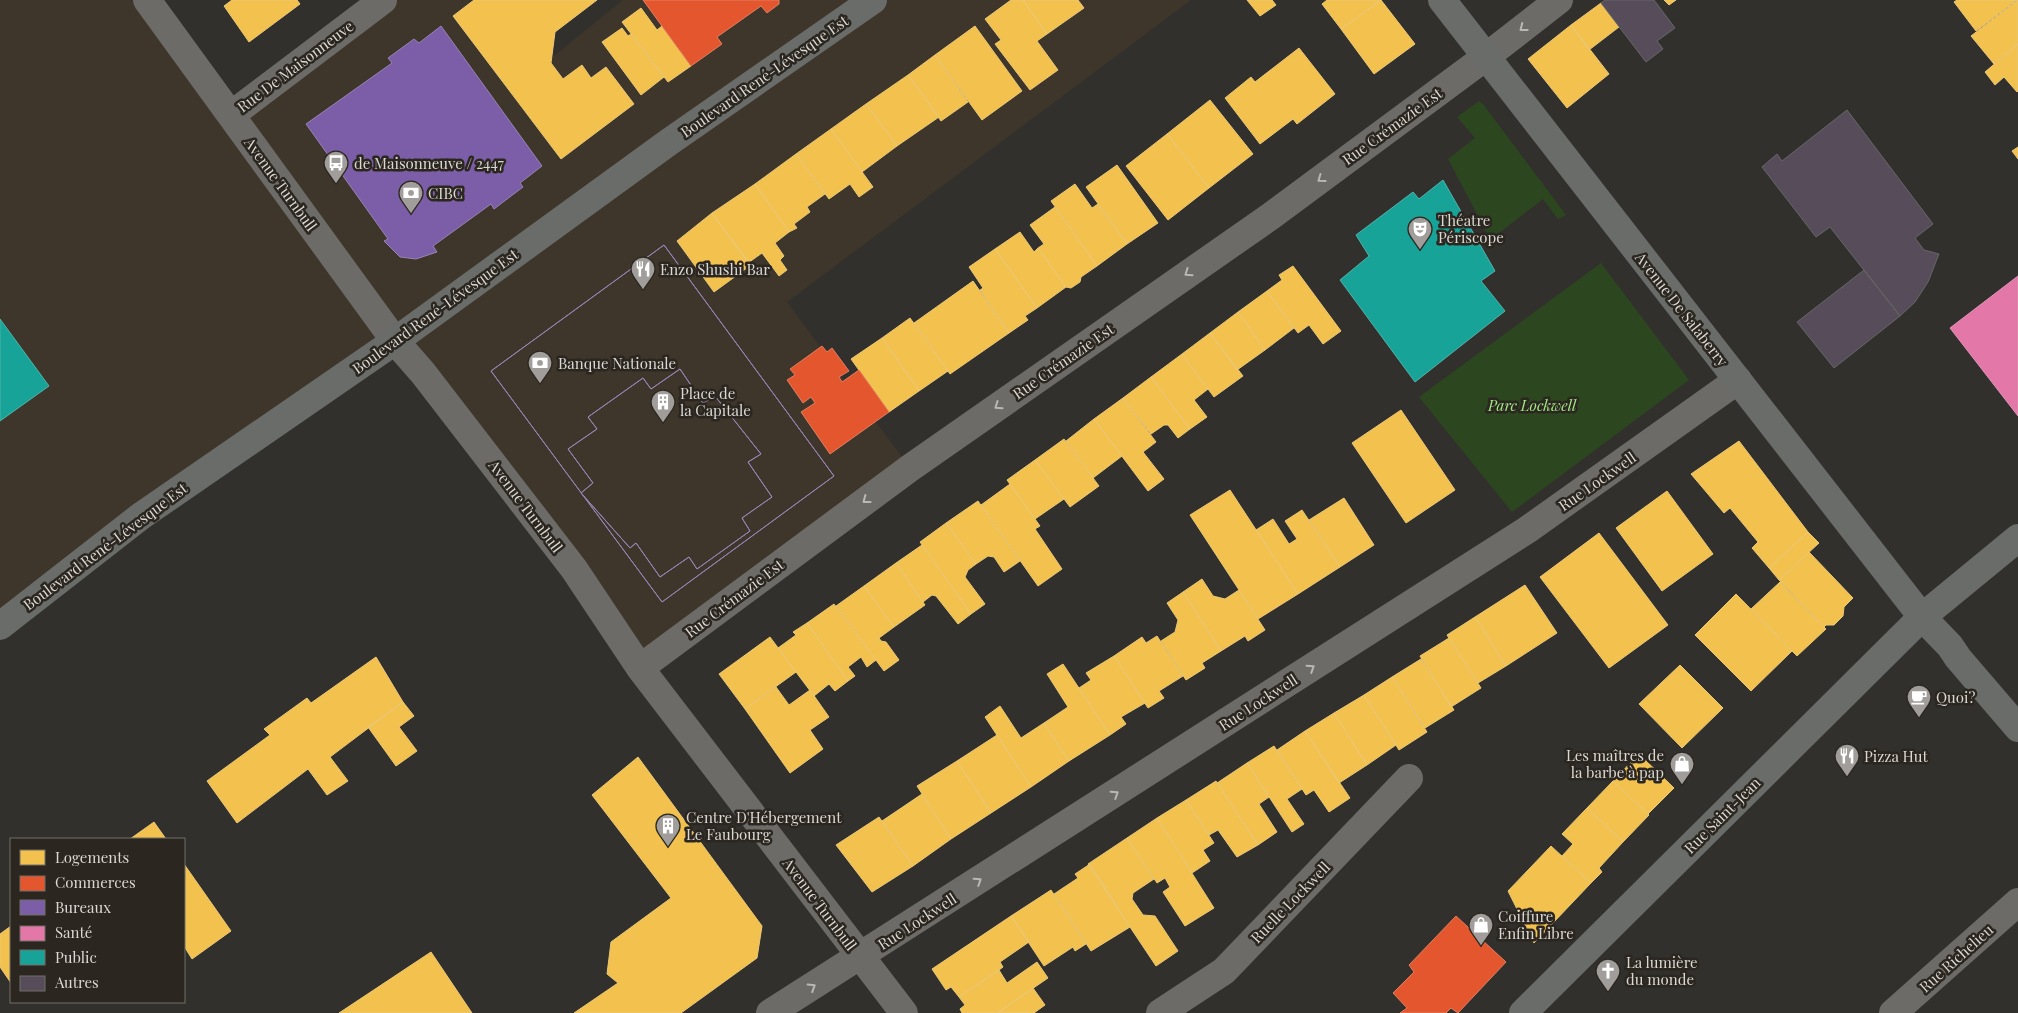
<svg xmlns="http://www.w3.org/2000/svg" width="2018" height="1013" font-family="'Playfair Display',serif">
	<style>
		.built { fill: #3e362b }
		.green { fill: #2c461f }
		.homes { fill: #f2c14e; stroke: #ebc876 }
		.shops { fill: #e4572e; stroke: #e17e60 }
		.offices { fill: #7b5ea7; stroke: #9883b4; fill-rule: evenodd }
		.health { fill: #e377a8; stroke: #e194b5 }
		.public { fill: #17a398; stroke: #52b3aa }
		.building { fill: #574d5a; stroke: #676666 }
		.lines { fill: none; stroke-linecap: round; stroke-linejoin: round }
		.street { stroke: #6d6b68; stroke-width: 28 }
		.secondary { stroke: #696c68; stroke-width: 28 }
		.oneway { stroke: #bab7b4 }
		.labels { text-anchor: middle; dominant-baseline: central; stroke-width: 5; stroke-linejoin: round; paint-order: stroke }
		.street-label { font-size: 15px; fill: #dbd8d4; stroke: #2b2720 }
		.poi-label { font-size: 15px; fill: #dbd8d4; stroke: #2b2720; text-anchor: start }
		.park-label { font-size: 15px; font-style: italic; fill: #a0e782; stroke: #2b2720 }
	</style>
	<rect width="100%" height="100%" fill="#32302d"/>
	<!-- built -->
	<path class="built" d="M0 0H147L231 114 383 0H469L528 77 623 0H1191L787 302 910 468 640 668 395 341 0 630Z"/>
	<!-- green -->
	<path class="green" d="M1479 101 1483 104 1566 215 1558 219 1543 199 1494 237H1489L1448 159 1475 138 1457 117Z
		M1601 263 1689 380 1512 512 1419 397Z"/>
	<!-- homes -->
	<path class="homes" d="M232 0H297L300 4 249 42 224 6Z
		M474 0H597L555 32 551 63 563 79 582 65 591 78 606 67 634 104 561 159 453 16Z
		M1011 0H1023L1047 34 1037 41 1058 70 1030 90 995 44 1001 40 985 19Z
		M1023 0H1078L1084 8 1047 34Z
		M1247 0H1272L1276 5 1260 16Z
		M1327 0H1381L1341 29 1322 4Z
		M1381 0 1415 44 1374 74 1341 29Z
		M1664 0H1676L1669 5Z
		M1957 0H2017L1976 31 1954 2Z
		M2018 0V44L1994 64 1971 36Z
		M1601 3 1619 27 1589 50 1571 25Z
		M641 8 657 30 662 26 691 66 668 82 622 22Z
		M1571 25 1609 74 1567 108 1528 59Z
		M975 26 1022 91 982 120 935 55Z
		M622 28 628 36 631 34 664 77 641 95 602 42Z
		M2018 44V91L2017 92 2004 77 1995 85 1985 72Z
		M1299 48 1335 94 1297 124 1293 119 1260 144 1225 98 1251 77 1255 82Z
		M935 55 968 102 941 121 908 75Z
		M908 75 939 117 897 146 866 104Z
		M1210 100 1253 154 1209 188 1167 134Z
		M866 104 897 146 862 172 831 129Z
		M831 129 873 187 859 197 850 184 829 199 796 154Z
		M1167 134 1209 188 1168 220 1126 166Z
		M2018 147V159L2012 151Z
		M796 154 825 194 807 207 810 212 794 224 797 228 789 232 755 184Z
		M1117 165 1158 223 1127 244 1086 187Z
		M755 184 789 232 775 243 784 256 780 260 787 270 779 276 762 253 748 263 712 213Z
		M1075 184 1092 208 1098 204 1127 244 1097 266 1051 201Z
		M1055 207 1097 266 1081 277 1080 282 1071 288 1066 287 1038 248 1044 244 1030 225Z
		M712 213 751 265 714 292 677 241Z
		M1020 232 1034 252 1038 248 1066 287 1037 308 995 249Z
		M995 249 1037 308 1025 316 1028 320 1009 333 980 290 983 288 969 267Z
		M1293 266 1341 331 1323 344 1309 325 1298 333 1267 291 1282 280 1279 275Z
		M973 281 1009 333 950 374 914 323Z
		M1267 291 1294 328 1265 350 1238 312Z
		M1238 312 1265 350 1237 370 1210 333Z
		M910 318 948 371 919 391 882 338Z
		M1210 333 1243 376 1214 397 1182 354Z
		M882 338 919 391 889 412 851 359Z
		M1182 354 1208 389 1194 400 1207 417 1190 429 1151 377Z
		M1151 377 1190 429 1178 438 1168 425H1164L1151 434 1123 398Z
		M1123 398 1156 442 1143 452 1164 479 1148 491 1094 419Z
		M1401 410 1455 490 1406 523 1352 443Z
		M1094 419 1122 456 1093 478 1066 441Z
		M1064 439 1099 486 1070 507 1035 460Z
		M1739 441 1808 532 1769 568 1752 548 1758 542 1730 508 1724 513 1691 474Z
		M1035 460 1064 499 1035 519 1007 480Z
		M1010 484 1040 526 1035 529 1062 569 1038 586 981 505Z
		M1230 490 1298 594 1258 619 1190 515Z
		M1667 491 1713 554 1662 591 1616 528Z
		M1344 498 1374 545 1340 567 1309 520Z
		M978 501 1020 561 1004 572 994 557 988 556 976 564 946 523Z
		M1302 510 1340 567 1298 594 1256 530 1273 519 1289 544 1297 539 1285 521Z
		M946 523 976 564 968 570 965 577 985 604 971 614 920 542Z
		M1808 532 1819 543 1779 580 1769 568Z
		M1599 533 1668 625 1609 668 1540 577Z
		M922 545 971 614 958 624 936 596 932 595 923 602 896 563Z
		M1809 552 1853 598 1844 607 1843 616 1834 625H1826L1824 627 1779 580Z
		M896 563 925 605 894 627 864 586Z
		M1202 579 1213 596 1225 599 1239 590 1265 630 1248 641 1245 636 1221 651 1183 592Z
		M1780 582 1826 629 1797 656 1751 609Z
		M1525 585 1557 633 1506 666 1475 617Z
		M864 586 894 627 879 638 881 641 886 642 899 660 884 671 836 606Z
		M1183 592 1221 651 1202 663 1205 668 1186 680 1161 641 1175 632 1178 620 1167 603Z
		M1736 594 1792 651 1751 691 1695 635Z
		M834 604 876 660 867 667 861 657 848 667 855 676 848 681 807 623Z
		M1475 617 1506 666 1478 683 1447 635Z
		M807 623 848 681 835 691 829 684 814 696 778 648 796 635 793 632Z
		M1157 636 1183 676 1159 691 1164 698 1148 708 1114 656 1142 637 1146 643Z
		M770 637 796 672 745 709 719 674Z
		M1449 638 1481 688 1451 707 1420 656Z
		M1114 656 1145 703 1121 717 1126 724 1110 735 1079 688 1091 680 1086 673Z
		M376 657 403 702 330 757 348 781 327 795 308 769 237 823 207 781 270 735 264 729 307 698 311 703Z
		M1421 659 1454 710 1425 728 1392 677Z
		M1063 664 1110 735 1069 761 1044 723 1068 707 1047 674Z
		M1680 665 1723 708 1682 748 1639 704Z
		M1392 677 1427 732 1399 750 1364 695Z
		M776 687 789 705 810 690 829 717 810 730 823 749 790 773 745 709Z
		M1364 695 1396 745 1367 765 1334 713Z
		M403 702 414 716 399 727 417 751 396 766 368 727Z
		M1000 706 1021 738 1044 723 1069 761 1031 787 985 717Z
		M1334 713 1367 765 1339 783 1305 731Z
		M1305 731 1350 798 1329 812 1314 790 1306 795 1277 750Z
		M997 735 1031 787 991 813 957 761Z
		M1274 746 1302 789 1287 799 1304 824 1292 832 1247 763Z
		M1639 754 1674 788 1648 814 1613 781Z
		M638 757 762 926 757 958 681 1013H574L618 983 607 974 611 942 671 898 592 795Z
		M957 761 991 813 951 839 917 786Z
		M1247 763 1269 797 1259 804 1277 832 1258 845 1217 783Z
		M1216 781 1258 845 1237 857 1218 830 1209 835 1186 800Z
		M1613 781 1649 815 1623 842 1587 808Z
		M922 794 951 839 913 866 882 821Z
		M1186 800 1214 843 1203 850 1210 861 1192 873 1157 818Z
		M1587 808 1623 842 1599 868 1602 872 1591 883 1562 856 1573 844 1562 834Z
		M879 817 913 866 872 892 836 845Z
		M1157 818 1214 908 1185 926 1163 892 1170 887 1165 878 1157 883 1127 838Z
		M154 822 166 839H130Z
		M1127 838 1154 879 1133 893 1132 899 1143 915 1155 916 1178 951 1156 966 1088 864Z
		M1551 846 1591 883 1534 943 1508 891Z
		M184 864 231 931 192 959 184 946Z
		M1090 864 1130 927 1091 951 1054 894 1078 878 1075 874Z
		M1051 890 1086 944 1075 951 1073 947 1044 966 1011 916Z
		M1011 916 1029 942 1000 962 1003 967 999 970 959 997 951 987 946 990 932 969Z
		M11 926V983L0 967V934Z
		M431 952 472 1013H339Z
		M1037 962 1048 978 997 1013H962L960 1009 965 1005 959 997 999 970 1007 983Z
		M1033 988 1045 1005 1034 1013H997Z"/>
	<!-- shops -->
	<path class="shops" d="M643 0H779V4L767 13 761 6 717 37 722 44 691 66Z
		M822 346 827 352 832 348 849 371 839 377 842 382 859 370 889 412 830 454 801 412 815 403 811 397 803 403 787 380 795 375 790 369Z
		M1456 916 1506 962 1458 1013 1451 1008 1446 1013H1400L1407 1008 1393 993 1414 972 1409 965Z"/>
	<!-- offices -->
	<path class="offices" d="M441 26 542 166 520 183 523 187 494 209 491 204 433 246 437 252 416 259 400 257 384 241 388 239 306 124 392 63 388 58 414 39 419 43Z
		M664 245 834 476 662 602 491 371ZM680 369 703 403 715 396 761 454 748 462 772 497 742 518 750 531 697 569 689 557 660 577 636 543 630 548 581 493 593 483 568 449 597 429 588 417 643 378 651 389Z
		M664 245 834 476 662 602 491 371Z
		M680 369 703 403 715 396 761 454 748 462 772 497 742 518 750 531 697 569 689 557 660 577 636 543 630 548 581 493 593 483 568 449 597 429 588 417 643 378 651 389Z"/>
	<!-- health -->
	<path class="health" d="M2018 276V416L1950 328Z"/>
	<!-- public -->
	<path class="public" d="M1443 180 1495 271 1481 281 1505 311 1415 382 1340 280 1369 256 1356 235 1413 192 1419 199Z
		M0 319 49 386 0 421Z"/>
	<!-- building -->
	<path class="building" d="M1605 0H1654L1675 28 1657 41 1663 49 1646 62 1601 3Z
		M1847 110 1933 224 1915 238 1924 250 1939 254 1928 282 1915 302 1900 316 1830 227 1816 237 1762 167 1777 154 1782 161Z
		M1864 270 1900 316 1834 368 1797 322Z"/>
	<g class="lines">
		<!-- street -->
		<path class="street" d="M147 0 395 341 423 373 574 569 640 668 904 1013
			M231 115 383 0
			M640 668 910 468 1271 216 1487 56 1559 0
			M770 1013 1527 530 1738 380
			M1160 1013 1224 971 1409 778
			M1893 1013 2018 902"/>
		<!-- secondary -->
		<path class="secondary" d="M1442 0 1922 617 1950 646 1958 658 2018 728
			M0 626 141 516 395 341 669 142 873 0
			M1523 1013 1922 617 2018 538"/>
	</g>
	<!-- one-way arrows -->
	<defs><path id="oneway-chevron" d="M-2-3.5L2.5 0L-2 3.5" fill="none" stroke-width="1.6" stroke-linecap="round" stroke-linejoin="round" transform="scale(1.25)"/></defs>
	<g class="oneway">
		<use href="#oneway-chevron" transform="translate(1523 28) rotate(142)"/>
		<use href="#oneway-chevron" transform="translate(1321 179) rotate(144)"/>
		<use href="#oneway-chevron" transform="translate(1188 273) rotate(145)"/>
		<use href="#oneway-chevron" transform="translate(998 406) rotate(145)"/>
		<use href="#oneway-chevron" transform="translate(866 500) rotate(143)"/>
		<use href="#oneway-chevron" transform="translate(1311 668) rotate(-33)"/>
		<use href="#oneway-chevron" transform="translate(1115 794) rotate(-33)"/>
		<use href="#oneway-chevron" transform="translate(978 881) rotate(-33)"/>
		<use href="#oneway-chevron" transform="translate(812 987) rotate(-32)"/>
	</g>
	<!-- icons -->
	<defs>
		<symbol id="bus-pin" viewBox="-11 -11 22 30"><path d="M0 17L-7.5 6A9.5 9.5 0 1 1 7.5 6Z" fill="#a09d9a" stroke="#2b2720"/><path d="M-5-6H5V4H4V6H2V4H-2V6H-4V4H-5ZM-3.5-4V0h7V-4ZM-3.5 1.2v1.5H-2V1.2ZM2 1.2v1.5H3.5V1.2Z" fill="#fff"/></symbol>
		<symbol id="bank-pin" viewBox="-11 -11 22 30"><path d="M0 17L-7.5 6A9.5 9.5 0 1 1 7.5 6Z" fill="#a09d9a" stroke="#2b2720"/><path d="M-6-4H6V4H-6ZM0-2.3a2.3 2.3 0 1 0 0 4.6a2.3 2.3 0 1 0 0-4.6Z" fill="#fff"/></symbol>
		<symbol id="theatre-pin" viewBox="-11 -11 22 30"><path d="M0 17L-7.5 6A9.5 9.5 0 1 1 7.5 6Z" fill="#a09d9a" stroke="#2b2720"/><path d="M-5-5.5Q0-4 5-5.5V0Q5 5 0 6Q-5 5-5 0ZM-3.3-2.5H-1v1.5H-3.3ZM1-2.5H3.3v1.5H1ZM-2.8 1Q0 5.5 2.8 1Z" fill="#fff"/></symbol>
		<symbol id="restaurant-pin" viewBox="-11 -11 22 30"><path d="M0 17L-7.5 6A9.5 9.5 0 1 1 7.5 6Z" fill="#a09d9a" stroke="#2b2720"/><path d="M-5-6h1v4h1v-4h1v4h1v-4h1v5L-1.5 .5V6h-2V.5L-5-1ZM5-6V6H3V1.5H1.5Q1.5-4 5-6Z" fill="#fff"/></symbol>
		<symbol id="building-pin" viewBox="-11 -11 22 30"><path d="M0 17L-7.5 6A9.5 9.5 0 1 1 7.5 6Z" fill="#a09d9a" stroke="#2b2720"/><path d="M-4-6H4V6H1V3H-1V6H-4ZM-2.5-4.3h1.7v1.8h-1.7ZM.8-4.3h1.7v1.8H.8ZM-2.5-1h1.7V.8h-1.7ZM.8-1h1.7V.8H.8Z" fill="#fff"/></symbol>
		<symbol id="cafe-pin" viewBox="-11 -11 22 30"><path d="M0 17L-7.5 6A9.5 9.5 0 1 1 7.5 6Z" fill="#a09d9a" stroke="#2b2720"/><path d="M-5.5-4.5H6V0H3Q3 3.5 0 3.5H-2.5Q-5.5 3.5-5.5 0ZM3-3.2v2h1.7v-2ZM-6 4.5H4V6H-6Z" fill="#fff"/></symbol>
		<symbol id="shop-pin" viewBox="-11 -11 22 30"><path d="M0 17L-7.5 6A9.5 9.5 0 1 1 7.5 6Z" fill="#a09d9a" stroke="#2b2720"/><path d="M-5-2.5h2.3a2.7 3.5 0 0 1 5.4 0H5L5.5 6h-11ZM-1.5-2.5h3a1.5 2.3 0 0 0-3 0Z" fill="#fff"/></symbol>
		<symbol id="church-pin" viewBox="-11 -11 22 30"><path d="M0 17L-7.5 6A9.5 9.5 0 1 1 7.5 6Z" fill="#a09d9a" stroke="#2b2720"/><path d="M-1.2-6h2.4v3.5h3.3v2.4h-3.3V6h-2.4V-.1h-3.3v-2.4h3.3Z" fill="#fff"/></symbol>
	</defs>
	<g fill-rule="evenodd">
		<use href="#bus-pin" x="322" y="149" width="28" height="38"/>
		<use href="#bank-pin" x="397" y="179" width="28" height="38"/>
		<use href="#theatre-pin" x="1406" y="215" width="28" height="38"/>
		<use href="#restaurant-pin" x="629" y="255" width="28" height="38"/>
		<use href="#bank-pin" x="526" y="349" width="28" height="38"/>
		<use href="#building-pin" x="649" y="388" width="28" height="38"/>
		<use href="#cafe-pin" x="1905" y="683" width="28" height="38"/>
		<use href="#restaurant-pin" x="1833" y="742" width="28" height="38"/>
		<use href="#shop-pin" x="1668" y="750" width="28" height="38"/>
		<use href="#building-pin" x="654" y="812" width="28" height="38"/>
		<use href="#shop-pin" x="1467" y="911" width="28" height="38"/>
		<use href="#church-pin" x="1594" y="957" width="28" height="38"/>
	</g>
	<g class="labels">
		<!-- street labels -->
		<g class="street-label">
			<text transform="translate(295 66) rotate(-37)">Rue De Maisonneuve</text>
			<text transform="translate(764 76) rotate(-35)">Boulevard René-Lévesque Est</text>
			<text transform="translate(1392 126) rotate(-36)">Rue Crémazie Est</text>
			<text transform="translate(281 184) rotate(54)">Avenue Turnbull</text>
			<text transform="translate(1682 309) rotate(52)">Avenue De Salaberry</text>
			<text transform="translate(435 311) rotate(-36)">Boulevard René-Lévesque Est</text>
			<text transform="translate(1063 361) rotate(-35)">Rue Crémazie Est</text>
			<text transform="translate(1597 481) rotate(-35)">Rue Lockwell</text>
			<text transform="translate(526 506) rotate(53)">Avenue Turnbull</text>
			<text transform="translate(105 546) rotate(-37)">Boulevard René-Lévesque Est</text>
			<text transform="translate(734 598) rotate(-37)">Rue Crémazie Est</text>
			<text transform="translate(1258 702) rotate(-33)">Rue Lockwell</text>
			<text transform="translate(1722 815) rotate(-45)">Rue Saint-Jean</text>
			<text transform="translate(1290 902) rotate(-46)">Ruelle Lockwell</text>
			<text transform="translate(820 904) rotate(53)">Avenue Turnbull</text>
			<text transform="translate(917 921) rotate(-33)">Rue Lockwell</text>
			<text transform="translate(1956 958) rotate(-42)">Rue Richelieu</text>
		</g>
		<!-- poi labels -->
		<g class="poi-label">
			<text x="354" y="163">de Maisonneuve / 2447</text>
			<text x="428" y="193">CIBC</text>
			<text x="1438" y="220">Théatre<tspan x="1438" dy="17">Périscope</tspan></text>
			<text x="660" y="269">Enzo Shushi Bar</text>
			<text x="558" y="363">Banque Nationale</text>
			<text x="680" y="393">Place de<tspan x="680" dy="17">la Capitale</tspan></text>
			<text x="1936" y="697">Quoi?</text>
			<text x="1664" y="755" text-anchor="end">Les maîtres de<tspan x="1664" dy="17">la barbe à pap</tspan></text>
			<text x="1864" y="756">Pizza Hut</text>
			<text x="686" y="817">Centre D'Hébergement<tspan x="686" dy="17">Le Faubourg</tspan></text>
			<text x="1498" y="916">Coiffure<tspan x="1498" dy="17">Enfin Libre</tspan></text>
			<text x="1626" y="962">La lumière<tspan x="1626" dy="17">du monde</tspan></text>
		</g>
		<!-- park labels -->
		<g class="park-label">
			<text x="1532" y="405">Parc Lockwell</text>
		</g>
	</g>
	<!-- legend -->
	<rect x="10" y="838" width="175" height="165" fill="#2b2720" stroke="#716e68"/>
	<rect x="20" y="850" width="25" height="15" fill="#f2c14e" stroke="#716e68"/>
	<text x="55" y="863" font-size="15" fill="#dbd8d4">Logements</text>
	<rect x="20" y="876" width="25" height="15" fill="#e4572e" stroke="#716e68"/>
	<text x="55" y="888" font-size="15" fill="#dbd8d4">Commerces</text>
	<rect x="20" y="900" width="25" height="15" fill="#7b5ea7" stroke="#716e68"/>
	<text x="55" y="913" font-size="15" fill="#dbd8d4">Bureaux</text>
	<rect x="20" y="926" width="25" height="15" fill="#e377a8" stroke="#716e68"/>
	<text x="55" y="938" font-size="15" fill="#dbd8d4">Santé</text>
	<rect x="20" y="950" width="25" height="15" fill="#17a398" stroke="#716e68"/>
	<text x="55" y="963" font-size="15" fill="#dbd8d4">Public</text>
	<rect x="20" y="976" width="25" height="15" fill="#574d5a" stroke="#716e68"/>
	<text x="55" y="988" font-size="15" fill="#dbd8d4">Autres</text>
</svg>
